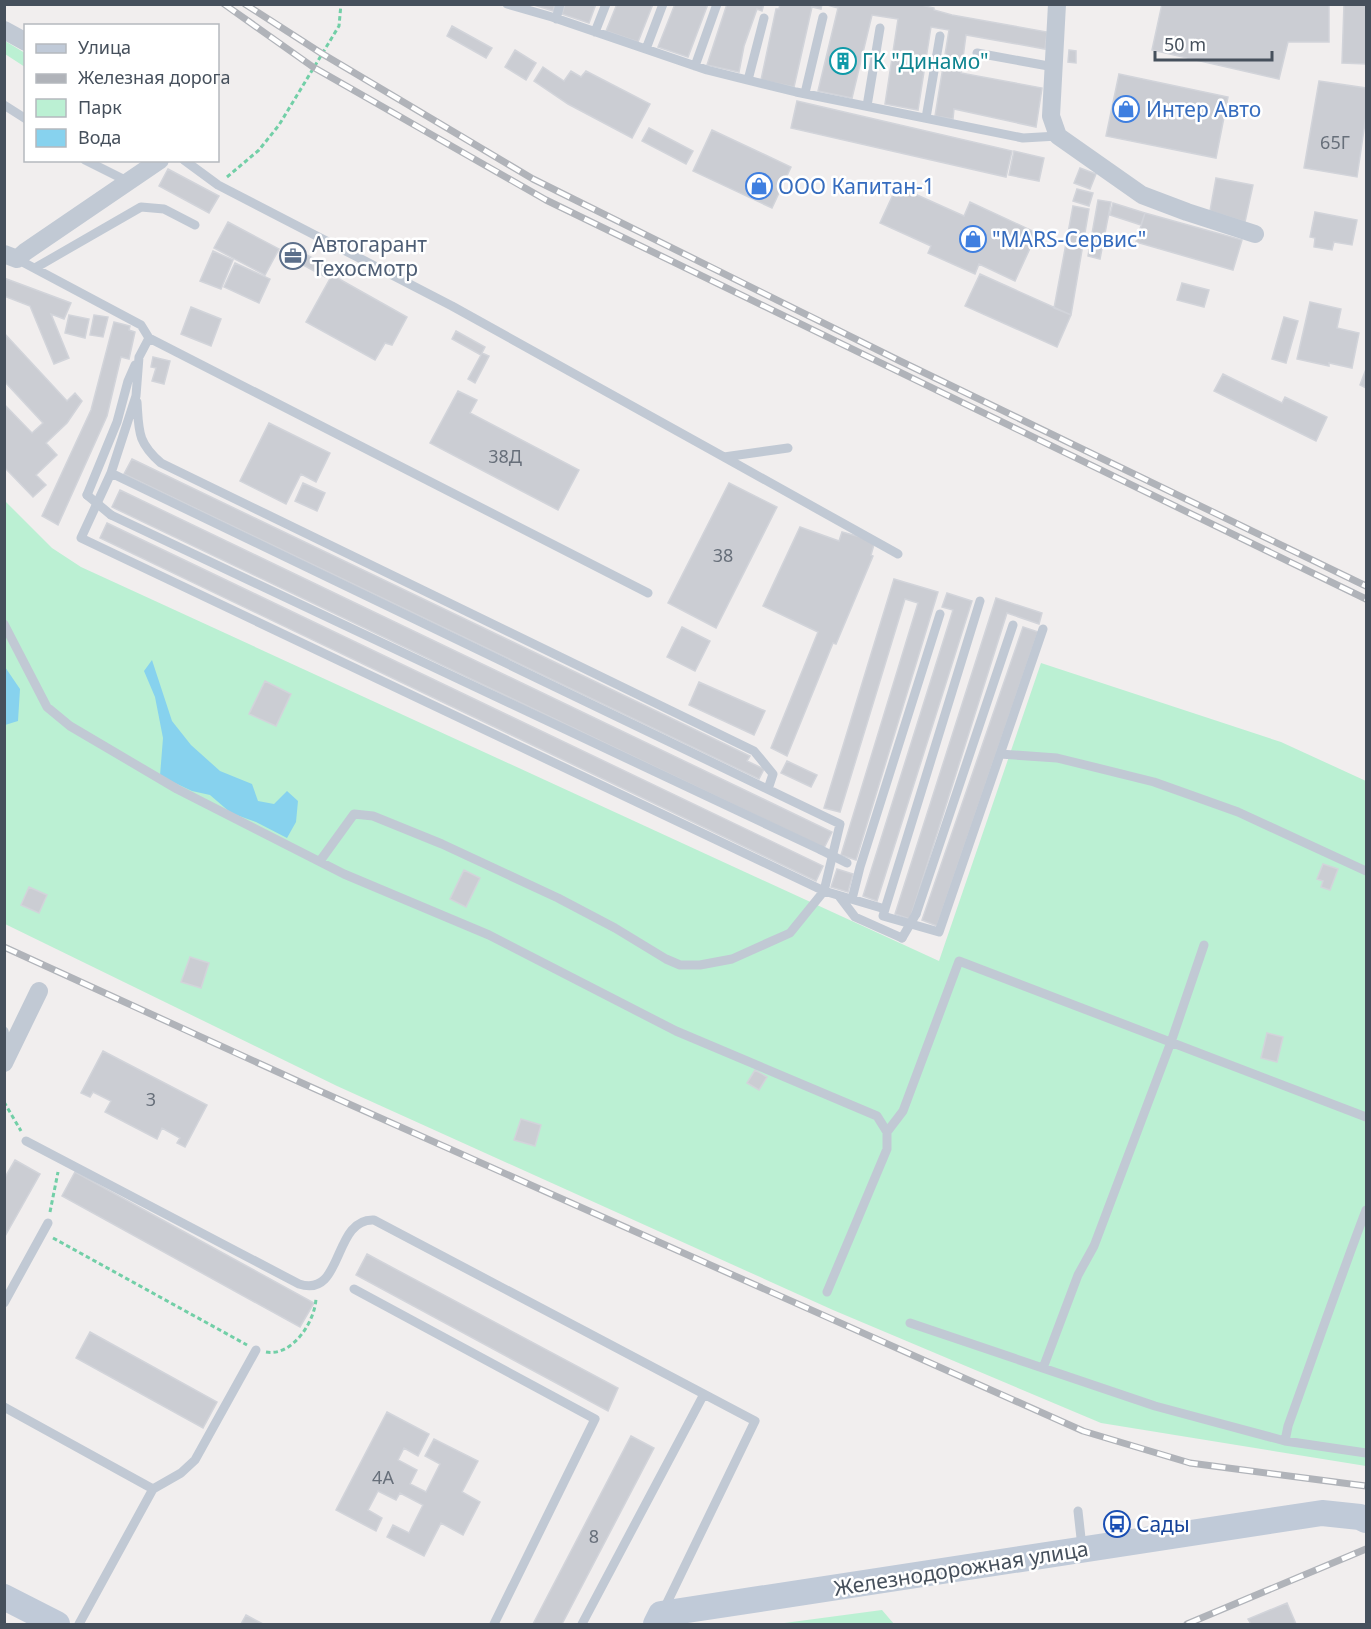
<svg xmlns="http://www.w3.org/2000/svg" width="1371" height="1629" font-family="'Noto Sans',sans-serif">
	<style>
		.green { fill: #bbf0d3 }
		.water { fill: #87d2ee }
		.building { fill: #cbcdd3; stroke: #d2d4da; stroke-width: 1.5 }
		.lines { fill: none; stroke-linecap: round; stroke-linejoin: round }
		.path { stroke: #72cfa7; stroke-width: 3; stroke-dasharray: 4.5 3; stroke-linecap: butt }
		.lane { stroke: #c1c9d4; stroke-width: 9 }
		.street { stroke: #c1c9d4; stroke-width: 18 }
		.secondary { stroke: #c0cad8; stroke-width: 26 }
		.rail-casing { stroke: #b0b3b9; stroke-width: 7 }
		.rail { stroke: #fff; stroke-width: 4.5; stroke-dasharray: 14; stroke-linecap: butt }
		.lane-bridge { stroke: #c1c9d4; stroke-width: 9 }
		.labels { text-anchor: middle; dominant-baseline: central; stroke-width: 5; stroke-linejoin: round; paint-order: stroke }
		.number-label { font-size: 18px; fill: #676f7a }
		.culture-label { font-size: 21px; fill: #0d838f; stroke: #fff; text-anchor: start }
		.shop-label { font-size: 21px; fill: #366cbe; stroke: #fff; text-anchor: start }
		.service-label { font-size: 21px; fill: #4e5e75; stroke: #fff; text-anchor: start }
		.transit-label { font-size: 21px; fill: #164399; stroke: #fff; text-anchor: start }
		.street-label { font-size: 21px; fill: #46505c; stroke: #fff }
	</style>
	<rect width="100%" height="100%" fill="#f1eeee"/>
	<!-- green -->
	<path class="green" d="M5 41 25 53V67L5 54Z
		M4 500 52 548 81 567 939 961 1041 663 1281 742 1366 781V1466L1101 1423 833 1310 337 1086 5 924Z
		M882 1610 894 1624H777Z"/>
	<!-- water -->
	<path class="water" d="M152 660 172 721 191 745 220 771 252 784 258 801 274 804 287 791 298 801 296 822 287 838 256 822 231 813 210 795 192 791 160 776 163 738 155 697 144 671Z
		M5 667 20 689 18 721 5 725Z"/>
	<!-- building -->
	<path class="building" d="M531 4H555L553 11Z
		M565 4H596L589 23 562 14Z
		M617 4H653L638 42 606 31Z
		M675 4H708L688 57 658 47Z
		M764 4 762 11 757 9 744 46 739 72 707 65 727 4Z
		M780 4H822L821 9 812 7 794 87 761 80 776 9H779Z
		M824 4H917L934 8V10L952 15 1047 32 1045 49 966 35 961 73 1042 88 1036 127 954 109 953 119 935 116 949 30 931 27 918 110 885 104 898 19 872 15 852 98 818 91 838 8Z
		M1162 4H1329V42H1288L1279 79 1152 50Z
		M1344 4H1366V64L1342 63Z
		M452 26 492 48 486 58 447 36Z
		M515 50 536 63 526 80 505 67Z
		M1069 50 1076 51V63L1068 62Z
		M543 67 564 81 571 71 581 77 586 71 650 104 632 138 568 104 534 81Z
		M1119 74 1228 97 1216 158 1106 136Z
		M1319 81 1366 88V116L1357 177 1304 168Z
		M797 101 1012 151 1006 177 791 128Z
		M649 128 693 151 686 164 642 141Z
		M712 130 791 167 772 208 693 171Z
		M1014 151 1044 158 1039 181 1009 175Z
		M1080 168 1096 174 1090 189 1074 183Z
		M168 169 219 196 209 213 159 186Z
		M1216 178 1253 185 1245 222 1210 211Z
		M897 186 964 216 970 202 1037 233 1015 281 979 264 975 274 928 253 931 246 880 223Z
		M1077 189 1093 193 1089 206 1073 201Z
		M1098 200 1111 202 1100 259 1088 256Z
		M1113 203 1145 213 1141 225 1110 215Z
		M1073 206 1089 209 1071 315 1054 308Z
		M1315 212 1357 220 1352 245 1334 242 1332 250 1314 247 1315 238 1310 237Z
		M1145 213 1242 240 1233 270 1136 242Z
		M228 222 279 249 265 275 214 248Z
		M288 245 330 267 325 277 283 254Z
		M213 251 233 260 221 289 200 281Z
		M235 263 270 279 259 303 224 287Z
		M980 274 1071 315 1057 347 965 306Z
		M332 275 407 317 392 345 385 343 375 360 306 322Z
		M4 278 71 303 64 319 51 314 69 358 54 364 30 306 4 296Z
		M1182 283 1209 290 1204 307 1177 300Z
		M1310 302 1341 309 1337 328 1359 333 1352 368 1329 363V366L1297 359Z
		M191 307 221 319 211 346 181 334Z
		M69 315 89 319 85 338 65 333Z
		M94 315 108 317 103 337 90 335Z
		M1284 317 1298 321 1286 363 1272 359Z
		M114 322 130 326 129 330 135 332 129 359 121 357 107 416 58 525 42 516 91 410Z
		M456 331 485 347 482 353 489 356 475 383 468 379 481 355 452 339Z
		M4 333 67 401 75 393 82 401 67 423 46 443 57 455 36 475 46 485 33 497 4 467V404L32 433 43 423 4 381Z
		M153 357 170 361 164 384 152 381 156 368 151 367Z
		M1366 369V388L1360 385Z
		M1223 374 1282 403 1285 397 1327 417 1316 441 1214 391Z
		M458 391 477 400 470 413 579 470 558 510 430 443Z
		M269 423 330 453 316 482 301 474 286 504 240 481Z
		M132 459 750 756 747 761 764 769 759 779 124 474Z
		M303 483 325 493 317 511 295 501Z
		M729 483 777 507 716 628 668 603Z
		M120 490 832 832 824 848 112 507Z
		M107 523 823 866 816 881 100 538Z
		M800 527 839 541 842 532 875 541 871 555 873 556 836 644 833 643 787 756 771 748 818 632 763 606Z
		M894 579 938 592 856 860 841 855 918 603 905 599 840 812 824 808Z
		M947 593 972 601 877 901 863 896 953 610 942 607Z
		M996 598 1042 613 1039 624 1007 613 910 919 895 914Z
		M682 627 710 641 695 671 667 657Z
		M1023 627 1038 632 937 926 922 920Z
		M265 681 291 694 276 726 249 714Z
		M699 682 765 711 754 735 689 705Z
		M787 761 817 775 811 787 781 773Z
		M1323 864 1338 869 1330 890 1321 887 1323 881 1317 879Z
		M837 869 853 874 848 892 831 887Z
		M464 870 480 878 466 907 450 899Z
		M29 887 47 895 39 913 21 905Z
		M190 957 209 963 201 988 181 982Z
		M1267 1033 1283 1037 1277 1062 1261 1058Z
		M103 1051 207 1105 185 1147 177 1143 180 1138 162 1128 157 1139 105 1112 111 1101 93 1092 90 1097 81 1093Z
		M755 1070 767 1077 759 1090 747 1083Z
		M521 1119 541 1125 535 1146 514 1140Z
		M15 1160 40 1174 4 1238V1179Z
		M75 1172 314 1303 300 1327 62 1196Z
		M367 1254 618 1388 608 1411 356 1275Z
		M90 1332 217 1402 203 1428 76 1358Z
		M387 1412 429 1434 418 1456 404 1448 398 1460 417 1470 410 1484 426 1492 440 1464 425 1456 434 1439 478 1461 462 1492 480 1502 463 1535 441 1523 424 1556 387 1537 393 1525 409 1533 423 1505 400 1493 396 1500 378 1491 368 1510 382 1518 376 1531 336 1510Z
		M631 1436 654 1448 562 1624H533Z
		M1287 1603 1296 1624H1251L1248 1619Z
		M246 1615 263 1624H241Z"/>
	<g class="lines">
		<!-- path -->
		<path class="path" d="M227 177 259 150 279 125 339 26 341 4
			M4 1102 21 1131
			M50 1212 58 1172
			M53 1238 247 1345
			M266 1352C293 1357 316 1320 316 1297"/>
		<!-- lane -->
		<path class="lane" d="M507 4 552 17 707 70 796 92 1023 138 1058 136
			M556 19 560 4
			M595 32 606 4
			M646 49 663 4
			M977 53 1054 67
			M695 66 717 4
			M748 80 764 18
			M805 93 823 17
			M4 105 26 119
			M867 106 880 28
			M926 118 940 36
			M85 160 129 182
			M184 160 218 185 452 306 724 457 788 448
			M17 259 141 325 149 338 139 357 136 396 111 473 81 538 824 891 885 909 883 916 939 932 1043 629
			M35 268 141 207 164 209 195 225
			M149 338 648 593
			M137 402C139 431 137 442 161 463L754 751 773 774 768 789
			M724 457 898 554
			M111 473 840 824 824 891 790 933 732 959 700 965H680L666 959 615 928 558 898 442 844 373 816 354 814 320 861
			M87 495 117 422 128 381 135 365
			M111 515 821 850
			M4 624 47 707 70 726 177 789 344 874 489 935 676 1031 877 1116 887 1132V1149L827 1292
			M1000 754 1057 758 1154 782 1238 812 1366 871
			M839 896 855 917 902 938
			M852 899 860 867 940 614
			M885 909 980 601
			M916 914 1013 625
			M4 1031 8 1049
			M887 1132 903 1111 959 961 1366 1117
			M26 1141 299 1284C344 1299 332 1218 374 1220L755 1421 664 1609
			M354 1289 595 1419 494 1624
			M4 1303 48 1223
			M910 1323 1155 1406 1285 1441 1366 1453
			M1043 1368 1078 1275 1094 1246 1171 1042 1204 945
			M4 1407 153 1489 79 1624
			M1285 1441 1288 1426C1314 1354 1339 1281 1366 1210
			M153 1489 181 1473 195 1460 256 1350
			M1078 1511 1082 1547
			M582 1624 704 1394"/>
		<!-- street -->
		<path class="street" d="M1057 4 1051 116 1058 136 1142 195 1187 212 1255 234
			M4 30 26 42
			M4 254 17 259 25 252 160 160
			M4 1063 39 991"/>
		<!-- secondary -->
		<path class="secondary" d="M4 1597 57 1624
			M656 1624 661 1614 1322 1513 1360 1517 1366 1520"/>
		<defs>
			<path id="rail" d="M224 4 313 67 546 200 1366 599
				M245 4 321 53 533 179 900 361 1366 586
				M4 947 313 1088 1083 1431 1190 1463 1366 1486
				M1187 1624 1366 1549"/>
		</defs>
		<!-- rail casing -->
		<use href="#rail" class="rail-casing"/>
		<!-- rail -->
		<use href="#rail" class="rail"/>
		<!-- lane-bridge -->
		<path class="lane-bridge" d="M87 495 111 515
			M821 850 847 863
			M902 938 916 914"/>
	</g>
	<!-- icons -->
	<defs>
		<symbol id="building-ring" viewBox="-11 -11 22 22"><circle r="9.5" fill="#fff" stroke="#0f9aa8" stroke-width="1.5"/><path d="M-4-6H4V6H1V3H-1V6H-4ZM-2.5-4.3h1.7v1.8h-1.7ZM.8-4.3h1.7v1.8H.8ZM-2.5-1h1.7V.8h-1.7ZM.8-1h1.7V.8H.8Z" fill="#0f9aa8"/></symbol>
		<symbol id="shop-ring" viewBox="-11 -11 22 22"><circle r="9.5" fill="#fff" stroke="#3f7fe0" stroke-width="1.5"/><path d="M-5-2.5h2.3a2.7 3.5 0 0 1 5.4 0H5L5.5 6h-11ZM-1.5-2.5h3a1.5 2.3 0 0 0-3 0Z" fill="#3f7fe0"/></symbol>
		<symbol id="office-ring" viewBox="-11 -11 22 22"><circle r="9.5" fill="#fff" stroke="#5c6f8a" stroke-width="1.5"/><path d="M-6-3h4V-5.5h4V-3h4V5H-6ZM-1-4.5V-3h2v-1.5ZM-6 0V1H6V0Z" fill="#5c6f8a"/></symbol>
		<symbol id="bus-ring" viewBox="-11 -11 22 22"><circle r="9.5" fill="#fff" stroke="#1a4fb4" stroke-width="1.5"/><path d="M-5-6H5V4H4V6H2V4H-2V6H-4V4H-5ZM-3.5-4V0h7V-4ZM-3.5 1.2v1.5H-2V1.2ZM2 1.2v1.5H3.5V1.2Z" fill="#1a4fb4"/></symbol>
	</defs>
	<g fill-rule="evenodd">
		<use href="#building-ring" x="828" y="46" width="30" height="30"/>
		<use href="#shop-ring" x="1111" y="94" width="30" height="30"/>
		<use href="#shop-ring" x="744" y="171" width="30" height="30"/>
		<use href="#shop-ring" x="958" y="224" width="30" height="30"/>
		<use href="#office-ring" x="278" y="241" width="30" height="30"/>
		<use href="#bus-ring" x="1102" y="1509" width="30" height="30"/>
	</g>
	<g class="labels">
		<!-- number labels -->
		<g class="number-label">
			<text x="1335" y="142">65Г</text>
			<text x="505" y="456">38Д</text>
			<text x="723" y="555">38</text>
			<text x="151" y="1099">3</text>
			<text x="383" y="1477">4А</text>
			<text x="594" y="1536">8</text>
		</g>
		<!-- culture labels -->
		<g class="culture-label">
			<text x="862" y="61">ГК "Динамо"</text>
		</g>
		<!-- shop labels -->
		<g class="shop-label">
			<text x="1146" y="109">Интер Авто</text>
			<text x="778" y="186">ООО Капитан-1</text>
			<text x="992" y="239">"MARS-Сервис"</text>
		</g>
		<!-- service labels -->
		<g class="service-label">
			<text x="312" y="244">Автогарант<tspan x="312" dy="24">Техосмотр</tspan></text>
		</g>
		<!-- transit labels -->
		<g class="transit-label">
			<text x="1136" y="1524">Сады</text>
		</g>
		<!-- street labels -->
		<g class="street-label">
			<text transform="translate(961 1568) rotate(-9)">Железнодорожная улица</text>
		</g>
	</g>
	<!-- border -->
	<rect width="1371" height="1629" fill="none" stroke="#46505c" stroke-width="12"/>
	<!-- legend -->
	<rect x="24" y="24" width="195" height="138" fill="#ffffff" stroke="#b5b9be" stroke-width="1.5"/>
	<rect x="36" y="44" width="30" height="9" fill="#c0cad8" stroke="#b5b9be" stroke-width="1.5"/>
	<text x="78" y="54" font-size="18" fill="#46505c">Улица</text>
	<rect x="36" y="74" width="30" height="9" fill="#b0b3b9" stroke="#b5b9be" stroke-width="1.5"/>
	<text x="78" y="84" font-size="18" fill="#46505c">Железная дорога</text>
	<rect x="36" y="99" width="30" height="18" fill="#bbf0d3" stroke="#b5b9be" stroke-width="1.5"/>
	<text x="78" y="114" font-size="18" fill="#46505c">Парк</text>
	<rect x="36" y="129" width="30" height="18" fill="#87d2ee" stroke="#b5b9be" stroke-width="1.5"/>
	<text x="78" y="144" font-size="18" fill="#46505c">Вода</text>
	<!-- scale -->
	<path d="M1155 51v9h117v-9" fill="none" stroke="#46505c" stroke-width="3"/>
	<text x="1164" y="51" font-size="18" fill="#46505c" stroke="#ffffff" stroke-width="4.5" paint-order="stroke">50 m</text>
</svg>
